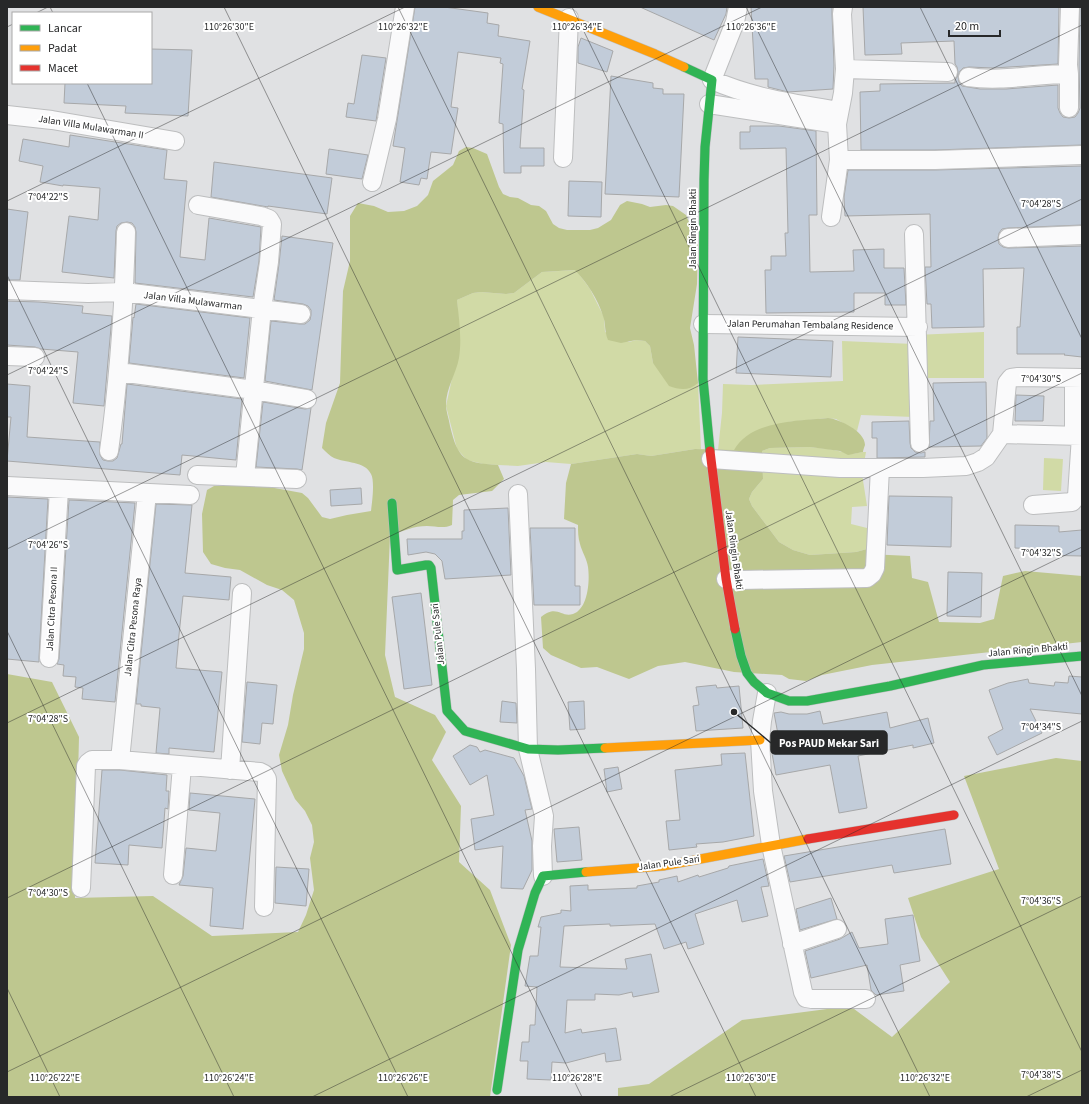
<svg xmlns="http://www.w3.org/2000/svg" width="1089" height="1104" font-family="'Source Sans 3',sans-serif">
	<style>
		.green { fill: #d1daa6 }
		.forest { fill: #bec78f }
		.building { fill: #c2ccd9; stroke: #a7a8a9 }
		.lines { fill: none; stroke-linecap: round; stroke-linejoin: round }
		.street-casing { stroke: #bdbebf; stroke-width: 20 }
		.fast-casing { stroke: #bdbebf; stroke-width: 10 }
		.slow-casing { stroke: #bdbebf; stroke-width: 10 }
		.jam-casing { stroke: #bdbebf; stroke-width: 10 }
		.street { stroke: #fafafb; stroke-width: 18 }
		.fast { stroke: #30b455; stroke-width: 9 }
		.slow { stroke: #ff9f0a; stroke-width: 9 }
		.jam { stroke: #e5322d; stroke-width: 9 }
		.ticks { fill: none; stroke: #272829; stroke-width: 1; stroke-opacity: 0.45 }
		.labels { text-anchor: middle; dominant-baseline: central; stroke-width: 4; stroke-linejoin: round; paint-order: stroke }
		.street-label { font-size: 10px; fill: #272829; stroke: #fff }
		.ticks-label { font-size: 10px; text-anchor: middle; fill: #272829; stroke: #fff; stroke-width: 4; stroke-linejoin: round; paint-order: stroke }
		.leader { fill: none; stroke: #272829; stroke-width: 1.5 }
		.callout-dot { fill: #272829; stroke: #fff; stroke-width: 1.5 }
		.callout { fill: #272829; stroke: #272829; stroke-width: 1.5 }
		.callout-label { font-size: 11px; text-anchor: middle; font-weight: bold; fill: #fff }
	</style>
	<rect width="100%" height="100%" fill="#e0e1e3"/>
	<!-- green -->
	<path class="green" d="M576 270 590 289 604 317 605 332 629 342 636 340 645 341 650 346 653 363 698 383 701 449H695L651 456 637 454 571 464 546 462 518 466 498 465 483 464 467 460 457 449 446 406 460 342 457 300 473 293 481 292 506 294 514 293 542 272Z
		M984 332V378H929L916 380 914 417 861 415 857 431 836 419 828 418 788 422 734 450H718L722 413 723 384 751 385 843 381 842 341 914 344 915 335Z
		M810 447 829 449 852 454 863 452H866L862 474 867 506 852 507 851 524 867 528V549L856 552 810 555 793 550 779 542 752 506 749 499 752 492 763 479 762 451 770 448Z
		M1044 458 1063 459 1061 491 1043 490Z"/>
	<!-- forest -->
	<path class="forest" d="M466 147 473 148 487 154 499 187 503 194 510 197 518 198 531 205 539 206 546 211 553 224 559 228 567 230H590L598 228 611 220 620 205 627 201 642 204 650 207 666 205 673 206 686 215 698 244 697 284 690 328 694 345 698 383C689 391 680 390 669 386L653 363 650 346 645 341 636 340 621 343 608 340C604 330 606 323 603 316 598 299 587 283 575 270L542 272 514 293 506 294 481 292 473 293 457 300C459 319 462 339 459 358 456 374 446 388 446 405 446 411 449 419 450 426 458 459 464 463 498 465L504 479 492 491 459 495 453 500 452 525C443 529 436 526 427 526 414 526 402 531 390 536L385 655 395 697 435 715 446 732 432 760 461 806 459 862 490 890 511 945 490 1097H7V674L52 682 79 737 75 898 153 896 212 936 298 932 306 915 314 890 310 858 314 842 312 825 305 811 295 799 282 771 279 755 288 725 293 695 304 649V633L294 600 282 590 267 585 240 570 225 568 211 564 203 552 202 514 207 490 214 486H229L247 483 302 493 308 498 322 517 330 519 347 515 371 511C372 503 375 481 371 474 365 461 345 463 334 458 330 456 326 452 322 448L326 423 340 383 343 291 350 261V216L358 203 374 206 388 212 404 211 417 206 428 195 433 181 453 165 459 151Z
		M828 418C839 419 865 431 865 445 864 448 863 450 863 452L848 455 840 451 810 447 770 448 762 451 763 479 752 492 749 499 752 506 779 542 793 550 810 555 856 552 867 549 868 554 910 556 912 578 928 582 939 622 980 623 994 619 1003 576 1025 571 1082 576V642L872 665 822 675 806 681 789 679 782 675 734 672 685 662 658 666 629 679 597 667 581 668 551 655 543 648 541 617C557 604 561 618 573 614 588 609 590 581 588 567 587 559 582 552 580 544 578 538 578 531 578 525L564 519 566 483 571 464 637 454 651 456 695 449 734 450C751 420 798 421 828 418Z
		M1056 758 1082 761V1097H618V1088L649 1084 742 1020 850 1006 892 1037 950 982 921 937 908 898 999 869 964 776Z"/>
	<!-- building -->
	<path class="building" d="M415 7H444L488 13 487 23 499 25 498 36 530 41 522 89 524 90 520 148H544V166H521V173H504L503 124 499 123 503 64 500 63 501 58 458 52 451 107 458 108 451 154 431 152 427 179 421 178 419 185 400 182 405 148 393 146Z
		M640 7H727L726 14 714 40Z
		M751 7H832V14L834 65 833 89 788 92 768 87V79H755Z
		M863 7H1059L1058 64 993 68 969 67 963 68 960 71 958 76 959 82 962 86 980 89H1006L1058 85V108L1060 113 1063 117 1069 118 1075 117 1078 113 1080 108 1079 65 1080 7H1082V145L935 150H861L860 92 880 91V84L955 83V80L957 77 958 72 957 67 955 64 954 41 901 43 902 54 865 55Z
		M581 38 613 51 607 72 578 63V47Z
		M151 49 192 50 188 116 125 113 126 106 64 103 65 83H151Z
		M362 55 386 58 376 121 346 117 348 103 354 104Z
		M611 76 653 83V88L663 89V94H684L679 197 605 194Z
		M750 126H779L816 131 817 215H809L810 272 854 271 853 250 884 249V268H904L906 305H885V293H854V312L766 313 765 270H771V256H786L785 233H788L786 148 740 149V132H750Z
		M70 135 167 150 164 179 187 181 180 257 205 260 209 218 261 227 259 261 253 297 135 283 136 232 135 227 132 223 127 222 121 223 117 226 116 231 114 278 62 272 69 216 98 220 100 188 63 185V186L40 182 43 166 19 161 23 139 69 147Z
		M329 149 368 155 362 179 326 174Z
		M214 162 332 178 327 214 268 206V207L211 197Z
		M1082 166V225L1008 228 1002 229 999 233 998 238 999 244 1003 247 1008 248 1082 246V357L1064 355 1065 354H1017V327H1020L1024 268 983 269 984 327 932 328 931 304H927L925 267H931L930 214 845 216 844 197 848 170H935Z
		M569 181 602 182 601 217 568 216Z
		M7 209 28 212 20 280H7Z
		M282 236 333 243 312 390 265 381 271 321 300 324H305L310 320 311 315V310L308 306 303 304 274 300 279 264Z
		M7 301 39 302 83 306 82 313 112 316 104 406 73 403 78 352 41 349 35 347 7 345Z
		M136 304 250 318 244 378 129 363 133 317 134 318Z
		M738 337 833 341 831 377 736 373Z
		M986 382 987 438 981 446 929 447 930 421H934L933 383Z
		M7 384 30 386 27 437 100 442V455L103 460 108 461H113L117 458 121 444H122L127 384 242 399 236 460 182 455 180 475 7 461 11 417H7Z
		M1016 395 1044 396 1043 421H1015Z
		M263 402 305 409 311 408 302 470 297 469 256 467Z
		M909 421 910 443 911 448 915 452 921 453 925 452V457L877 458V438H872V422Z
		M361 488 362 504 331 506 330 490Z
		M889 496 952 497 951 547 887 545Z
		M7 497 48 499 39 657V662L7 659Z
		M69 500 135 503 115 702 82 699 83 688 75 687 76 677 63 676 64 665 57 664 59 659Z
		M156 504 192 505 185 573 231 577 229 600 183 596 179 635 176 668 222 672 214 752 169 748V754L156 753 160 708 141 706V704H136Z
		M508 508 511 575 445 579 442 561 435 554 426 552 408 555 407 539H462V531H464V510Z
		M1015 525 1059 526V532L1082 530V556L1038 555V549L1015 548Z
		M530 528H575V586H580V605H534Z
		M948 572 982 573 981 617 947 616Z
		M421 593 432 685 404 689 392 597Z
		M1069 676 1082 677V714L1030 709 1042 733 997 755 988 737 1003 729 989 690 1008 683 1028 679 1029 683 1054 686 1055 682 1068 683Z
		M247 682 277 685 273 724 262 723 260 744 242 742Z
		M716 685 717 688 739 686 743 728 696 731 693 706 699 705 696 687Z
		M502 701 516 703 517 723 500 722Z
		M584 701 585 729 570 730 568 702Z
		M820 711 823 724 887 712 890 728 928 718 934 743 913 748V745L858 756 867 808 839 813 830 765 776 775 771 748V746L780 745 774 713 781 712 789 714H807Z
		M470 745 477 747 480 752 485 750 514 758 524 776 532 809 525 810 532 841V870L523 889 501 888 503 846 475 850 471 819 494 815 487 775 470 785 453 756Z
		M745 753 754 836 723 842 696 844 697 847 669 850 666 821 680 820 675 770 722 765 721 754Z
		M618 767 622 789 607 792 604 769Z
		M102 770H120L167 775 166 791H169L168 809 165 808 162 848 129 845 128 865 95 863Z
		M190 793 255 799 243 929 210 926 213 888 179 885 183 876 186 848 216 851 220 813 189 810Z
		M579 827 582 860 557 862 554 829Z
		M945 829 951 864 894 873 892 865 790 882 784 856Z
		M763 859 769 886 761 887 768 916 742 922 737 900 695 914 704 944 688 949 686 942 664 949 655 924 610 926V924L564 926 560 967 627 969 625 959 651 954 659 992 633 997 632 992 619 995 595 994V1000H567L565 1033 581 1029 582 1033 616 1028 621 1060 606 1062 605 1053 566 1063 552 1062 551 1080 527 1079 528 1061H520L522 1042H529L530 1025H535L537 987 525 986 530 956H538L541 927H538L541 917 561 913V910L571 911 570 886 588 885V890L637 888V886L659 882V880L677 876 678 882 698 875 699 877 728 868 729 866Z
		M276 867 309 869 306 906 275 903Z
		M831 898 837 919 800 930 796 909Z
		M913 915 920 961 900 965 904 991 876 995 871 990 867 965 811 978 805 951 840 939 852 932 859 948 888 944 885 919Z"/>
	<g class="lines">
		<defs>
			<path id="street" d="M738 7 735 22 712 80C753 98 795 104 839 111
				M843 7 842 14 845 69 843 93 837 124 839 160H935L1082 155
				M845 69 948 72
				M1069 74V108
				M968 77C1002 82 1035 74 1069 74L1068 65 1070 7
				M709 104 837 124
				M7 115 52 120 175 141
				M563 158 569 18
				M372 182 387 119 405 7
				M198 205 261 216 269 219 272 224 269 262 262 309 245 476
				M831 217 839 160
				M914 234 920 443
				M1008 238 1082 235
				M7 290 88 293 124 292 301 314
				M703 324 918 327
				M7 356 35 357
				M119 372 254 390 307 399
				M1002 434 1007 383 1011 378 1018 377 1082 378
				M1074 436V378
				M109 451C119 379 124 306 126 232
				M711 459 840 468H923L966 466 978 462 986 457 1002 434 1082 436
				M197 475 297 479
				M7 486 190 495
				M147 493 120 760 260 772 264 774 267 779 264 907
				M518 494 526 669 528 749 544 816 542 846 543 876
				M1033 505 1072 502 1077 496 1081 436
				M726 579 740 580 867 578 872 574 875 568 880 468
				M49 658 59 489
				M767 693 762 721 760 740 763 791 771 845 803 992 806 998 812 999H866
				M230 770 242 593
				M173 875 182 766
				M81 888 86 766 88 763 92 760H120
				M792 944 837 929"/>
			<path id="fast" d="M684 67 712 80 705 147 704 180 703 379 710 451
				M392 503 397 570 426 565H429L431 568 447 711 465 731 528 749 558 750 605 748
				M735 629 741 656 747 673 754 682 767 693 789 701H807L890 686 983 665 1082 656
				M497 1090 518 950 535 893 543 876 586 872"/>
			<path id="slow" d="M538 7 655 54 684 67
				M605 748 760 740
				M586 872 663 866 808 839"/>
			<path id="jam" d="M710 451 726 579 735 629
				M808 839 954 815"/>
		</defs>
		<!-- street casing -->
		<use href="#street" class="street-casing"/>
		<!-- fast casing -->
		<use href="#fast" class="fast-casing"/>
		<!-- slow casing -->
		<use href="#slow" class="slow-casing"/>
		<!-- jam casing -->
		<use href="#jam" class="jam-casing"/>
		<!-- street -->
		<use href="#street" class="street"/>
		<!-- fast -->
		<use href="#fast" class="fast"/>
		<!-- slow -->
		<use href="#slow" class="slow"/>
		<!-- jam -->
		<use href="#jam" class="jam"/>
	</g>
	<!-- ticks -->
	<path class="ticks" d="M50 7 53 13M224 7 756 1097M398 7 930 1097M572 7 1082 1052M746 7 1082 696M920 7 1082 339M36 13 48 7M7 27 13 24M87 83 582 1097M7 201 405 7M7 275 408 1097M7 375 762 7M7 549 1082 25M7 631 234 1097M7 723 1082 199M7 898 1082 373M7 988 60 1097M7 1072 1082 547M312 1097 1082 721M669 1097 1082 896M1026 1097 1082 1070"/>
	<g class="labels">
		<!-- street labels -->
		<g class="street-label">
			<text transform="translate(91 127) rotate(9)">Jalan Villa Mulawarman II</text>
			<text transform="translate(693 229) rotate(-90)">Jalan Ringin Bhakti</text>
			<text transform="translate(193 301) rotate(7)">Jalan Villa Mulawarman</text>
			<text transform="translate(810 325) rotate(1)">Jalan Perumahan Tembalang Residence</text>
			<text transform="translate(734 550) rotate(82)">Jalan Ringin Bhakti</text>
			<text transform="translate(52 609) rotate(-87)">Jalan Citra Pesona II</text>
			<text transform="translate(133 627) rotate(-84)">Jalan Citra Pesona Raya</text>
			<text transform="translate(438 634) rotate(-96)">Jalan Pule Sari</text>
			<text transform="translate(1028 650) rotate(-5)">Jalan Ringin Bhakti</text>
			<text transform="translate(669 863) rotate(-8)">Jalan Pule Sari</text>
		</g>
	</g>
	<g class="ticks-label">
		<text x="229" y="30">110°26'30"E</text>
		<text x="403" y="30">110°26'32"E</text>
		<text x="577" y="30">110°26'34"E</text>
		<text x="751" y="30">110°26'36"E</text>
		<text x="48" y="200">7°04'22"S</text>
		<text x="1041" y="207">7°04'28"S</text>
		<text x="48" y="374">7°04'24"S</text>
		<text x="1041" y="382">7°04'30"S</text>
		<text x="48" y="548">7°04'26"S</text>
		<text x="1041" y="556">7°04'32"S</text>
		<text x="48" y="722">7°04'28"S</text>
		<text x="1041" y="730">7°04'34"S</text>
		<text x="48" y="896">7°04'30"S</text>
		<text x="1041" y="904">7°04'36"S</text>
		<text x="1041" y="1078">7°04'38"S</text>
		<text x="55" y="1081">110°26'22"E</text>
		<text x="229" y="1081">110°26'24"E</text>
		<text x="403" y="1081">110°26'26"E</text>
		<text x="577" y="1081">110°26'28"E</text>
		<text x="751" y="1081">110°26'30"E</text>
		<text x="925" y="1081">110°26'32"E</text>
	</g>
	<!-- callouts -->
	<path class="leader" d="M734 712L771 743"/>
	<circle class="callout-dot" cx="734" cy="712" r="4"/>
	<rect class="callout" x="771" y="731" width="116" height="23" rx="4"/>
	<g class="callout-label">
		<text x="829" y="747">Pos PAUD Mekar Sari</text>
	</g>
	<!-- border -->
	<rect width="1089" height="1104" fill="none" stroke="#272829" stroke-width="16"/>
	<!-- legend -->
	<rect x="12" y="12" width="140" height="72" fill="#ffffff" stroke="#a9a9a9"/>
	<rect x="20" y="25" width="20" height="6" fill="#30b455" stroke="#a9a9a9"/>
	<text x="48" y="32" font-size="12" fill="#272829">Lancar</text>
	<rect x="20" y="45" width="20" height="6" fill="#ff9f0a" stroke="#a9a9a9"/>
	<text x="48" y="52" font-size="12" fill="#272829">Padat</text>
	<rect x="20" y="65" width="20" height="6" fill="#e5322d" stroke="#a9a9a9"/>
	<text x="48" y="72" font-size="12" fill="#272829">Macet</text>
	<!-- scale -->
	<path d="M949 30v6h51v-6" fill="none" stroke="#272829" stroke-width="2"/>
	<text x="955" y="30" font-size="12" fill="#272829" stroke="#ffffff" stroke-width="3" paint-order="stroke">20 m</text>
</svg>
